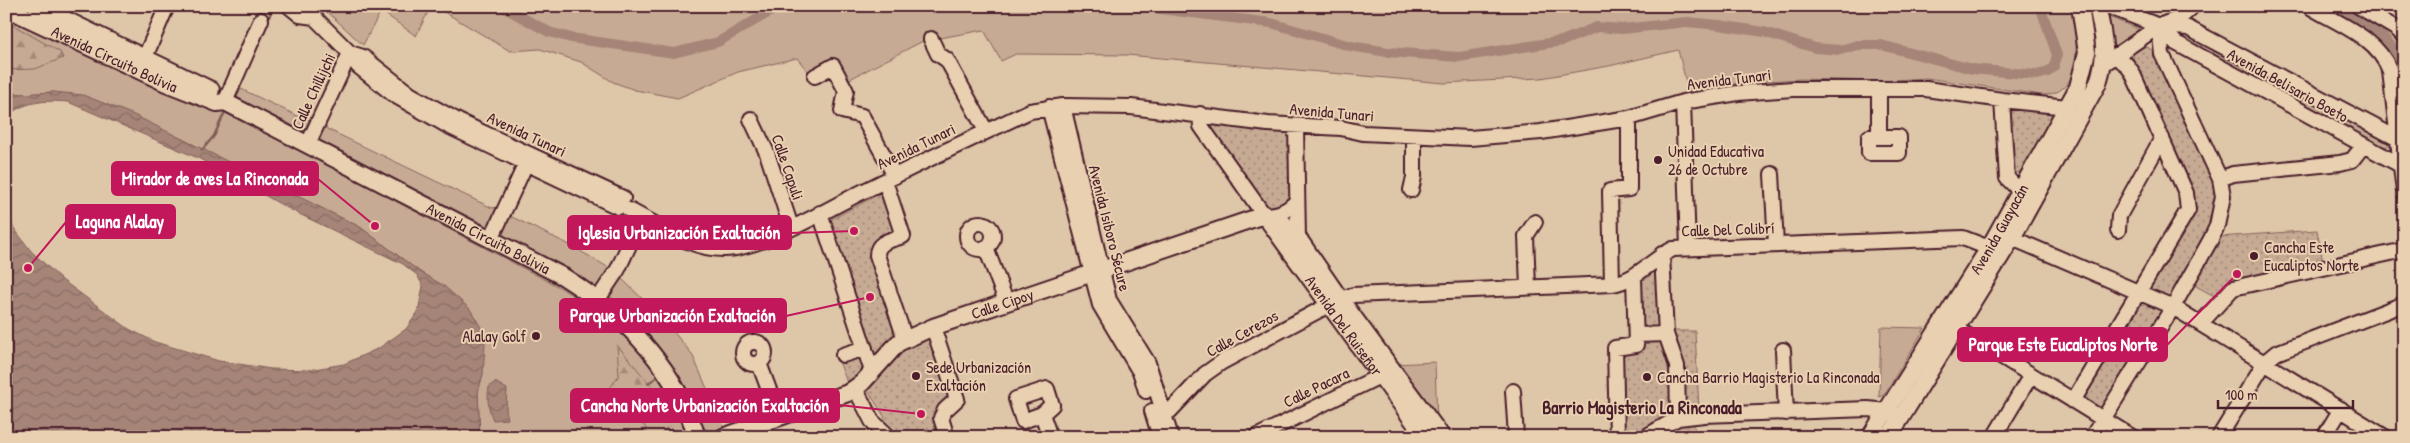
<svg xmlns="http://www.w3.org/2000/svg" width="2410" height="443" font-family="'Patrick Hand',sans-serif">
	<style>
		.grass { fill: #c6aa93; stroke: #88645f }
		.forest { fill: url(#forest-firs); stroke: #88645f }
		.park { fill: url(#park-dots); stroke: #88645f }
		.water { fill: url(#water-waves); stroke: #815c59 }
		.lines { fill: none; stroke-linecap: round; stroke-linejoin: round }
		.stream { stroke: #815c59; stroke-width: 2.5 }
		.canal { stroke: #a68578; stroke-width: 10 }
		.minor-casing { stroke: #4a1f2b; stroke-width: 18 }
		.major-casing { stroke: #4a1f2b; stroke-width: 20 }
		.minor { stroke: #e8d0b0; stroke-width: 14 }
		.major { stroke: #e8d0b0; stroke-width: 16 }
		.poi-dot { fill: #4a1f2b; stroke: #e8d0b0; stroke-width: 2 }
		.labels { text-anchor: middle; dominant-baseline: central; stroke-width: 4; stroke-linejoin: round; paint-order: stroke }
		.street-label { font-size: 16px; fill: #4a1f2b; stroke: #e8d0b0 }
		.poi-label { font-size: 16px; fill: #4a1f2b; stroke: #e8d0b0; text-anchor: start }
		.neighbourhood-label { font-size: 18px; font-weight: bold; fill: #4a1f2b; stroke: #e8d0b0 }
		.leader { fill: none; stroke: #c2185b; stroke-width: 2 }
		.callout-dot { fill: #c2185b; stroke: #e8d0b0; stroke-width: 2 }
		.callout { fill: #c2185b; stroke: #c2185b; stroke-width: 2 }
		.callout-label { font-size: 18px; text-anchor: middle; font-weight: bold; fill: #fff }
	</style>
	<defs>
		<pattern id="forest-firs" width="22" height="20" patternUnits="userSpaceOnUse" patternTransform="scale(1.25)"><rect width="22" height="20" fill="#c6aa93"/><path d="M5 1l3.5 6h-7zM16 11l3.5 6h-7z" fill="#a38a78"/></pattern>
		<pattern id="park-dots" width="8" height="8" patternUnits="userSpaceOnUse" patternTransform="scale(1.25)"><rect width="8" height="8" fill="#c6aa93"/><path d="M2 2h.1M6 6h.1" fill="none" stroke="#a38a78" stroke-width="1.8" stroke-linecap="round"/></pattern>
		<pattern id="water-waves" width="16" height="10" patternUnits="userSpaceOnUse" patternTransform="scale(1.25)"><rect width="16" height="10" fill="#a68578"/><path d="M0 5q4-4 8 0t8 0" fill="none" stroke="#896c63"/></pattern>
	</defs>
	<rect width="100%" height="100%" fill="#dec6a8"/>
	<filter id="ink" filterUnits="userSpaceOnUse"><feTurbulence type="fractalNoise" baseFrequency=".02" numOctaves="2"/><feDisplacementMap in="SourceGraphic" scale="10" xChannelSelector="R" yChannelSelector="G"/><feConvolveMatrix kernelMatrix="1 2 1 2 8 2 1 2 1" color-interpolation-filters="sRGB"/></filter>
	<g filter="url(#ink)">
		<!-- grass -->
		<path class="grass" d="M321 6H431L416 36 381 11 363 45Z
			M434 6H2071C2076 36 2087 94 2042 95L1926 78 1880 81 1800 79 1751 82 1688 90 1678 50 1609 66 1541 78 1444 83 1127 55 1016 54 1001 61 984 30 923 41 846 81 835 62 810 74 797 58 738 72 678 98 635 90 613 82 581 62 540 49 510 51Z
			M2318 6H2349L2389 31 2404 45V132L2399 89 2394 67Z
			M6 14 209 103 561 288C621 325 664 368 687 437H480L478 392 483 374 444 286 420 272 360 227 202 150 54 92 22 94 6 92Z
			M2109 17 2140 30 2113 47Z
			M2215 50 2220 51 2388 141 2391 145 2384 147 2216 58 2213 52Z
			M241 89 306 120 310 119 304 131 237 98Z
			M325 124 327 129 492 208 498 207 489 227 318 139Z
			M510 213 512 217 570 245 611 269 599 290 565 268 501 234Z
			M619 276 662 318 692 354 726 432C718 433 710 434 704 427 697 419 688 391 681 379 662 346 636 320 608 294Z
			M1881 327 1925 328 1884 395 1879 397Z
			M1435 362 1437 423 1395 364Z"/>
		<!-- forest -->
		<path class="forest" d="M6 21 60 52 63 58 35 69 6 70Z
			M617 345 653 388 675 437H648L645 426 638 421 635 412 638 405 629 396 616 402 605 411 598 405V393L606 394 619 375Z"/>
		<!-- park -->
		<path class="park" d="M2146 46 2153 51 2210 170 2216 193 2213 222 2173 293 2168 297 2154 291 2150 286 2194 207V196L2190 185 2134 61 2133 56 2135 52Z
			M2009 107 2051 112 2052 116 2021 171 2017 173 2012 172Z
			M1209 120 1290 130 1291 201 1274 209 1265 208 1205 124Z
			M885 191 898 234 878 242 900 337 874 359 829 222 832 219Z
			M2317 230 2323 263 2216 297 2192 284 2219 237Z
			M1657 269 1660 328 1642 329 1639 284 1641 280Z
			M2143 301 2162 309V313L2104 407 2099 408 2086 400 2083 394 2140 302Z
			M1673 331H1695L1699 410 1689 411 1684 408 1680 367Z
			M929 334 949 395 937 415 943 437H891L884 416 865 386 899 350Z
			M1659 338C1678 356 1672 388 1673 412L1631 437H1622V350L1639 342Z
			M860 354 867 368 849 388 839 361Z
			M1694 423 1695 437H1668L1670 429 1676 426Z"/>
		<!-- water -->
		<path class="water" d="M6 92 22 94 54 92 83 95 134 115 360 227 420 272 444 286 470 309 483 331 485 344 483 374 478 392 480 437H6V207L13 227 31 251 62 280 129 329 155 342 219 361 271 369 309 370 344 364 379 348 406 329 418 312 423 286 417 275 403 264 291 210 198 158 68 102C45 100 24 101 6 117Z
			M495 382 507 389 506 409 508 419 493 420C488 408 487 400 489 387Z"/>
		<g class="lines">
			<!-- stream -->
			<path class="stream" d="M267 21 274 6
				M202 150 214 136 224 114
				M648 383 656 378"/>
			<!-- canal -->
			<path class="canal" d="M501 6 549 32 571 38 674 53 718 42 780 6
				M1037 6H1065
				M1137 6 1271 23 1350 46 1388 52 1459 57 1562 41 1597 27 1622 29 1687 22 1719 25 1764 32 1815 48 1840 50 1858 45H1881L1972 69 2037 75 2048 72 2054 66 2057 55 2040 6
				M2334 6C2366 25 2394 34 2404 74"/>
			<defs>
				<path id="minor" d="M289 6 300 15 314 17
					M308 6 314 17 350 53 358 66 394 95 448 126 618 207 623 198 458 121 411 95 363 57 350 53
					M2107 6 2159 26 2188 28 2404 142
					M2309 6C2338 24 2377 37 2390 71L2404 192
					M2358 6 2397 29 2404 36
					M2159 26 2176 43 2404 167
					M931 39 938 54 947 60 986 131
					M145 57 167 6
					M2108 61 2159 26 2180 18 2193 6
					M815 76 833 66 846 91 842 111 862 116 895 176
					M2002 100 2007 178 2020 191
					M225 102 261 20
					M1683 102 1688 248
					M1063 106 1109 300 1148 363 1171 437
					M1049 107 1100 305 1141 374 1146 391
					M1200 114 1201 126 1264 215C1278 215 1289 211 1297 200
					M751 119 767 153 791 227
					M1296 126 1298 238
					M1869 137H1899V153H1869Z
					M1879 137V89
					M308 144 350 53
					M1772 174 1776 245
					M2220 179 2233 174 2340 163 2352 160 2363 146
					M885 181 903 236C892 240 877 241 877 255L905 339
					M1411 190 1414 177V136
					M629 210C658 224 688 249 723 249 759 250 823 212 856 195 914 166 972 138 1030 111L1063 106 1131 107 1268 124 1341 128 1363 133 1470 138 1541 132 1629 118 1683 102 1738 93 1793 89H1926L2002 100 2067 107
					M820 213 872 371
					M967 236a13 13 0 1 1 26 0a13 13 0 1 1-26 0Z
					M2118 230 2119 216 2162 138
					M2012 238 2173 307 2385 437
					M491 239 529 157
					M986 248 1006 301
					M1662 254 1666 334 1677 366 1678 418
					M1612 284 1610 191 1629 189V118
					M1528 287 1526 236 1535 222
					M598 299 618 269 642 217
					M2201 323 2233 288 2404 250
					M933 327 957 399 945 410 941 418 947 437
					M1957 329 2132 437
					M1637 335 1666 334
					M743 353a11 11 0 1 1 22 0a11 11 0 1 1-22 0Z
					M1783 350 1786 413
					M843 355 865 348
					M759 363 779 417
					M855 388 872 421 886 434
					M1047 389 1052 405 1042 414 1023 421 1016 399Z
					M1513 391 1516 437
					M2073 401 2188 210 2186 193 2132 72 2126 64 2115 56
					M1152 411 1160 437
					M1042 414 1050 437
					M1155 419 1170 411 1205 374 1222 362 1340 299 1353 295 1612 284C1637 280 1651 260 1673 249L1963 238 1989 248
					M1256 437 1390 371
					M1617 437 1615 348 1636 345 1634 278
					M1645 437 1678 418 1704 415 1868 409 1886 411 1893 414
					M1994 437 2031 375
					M2092 437 2173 307 2211 239 2217 226 2223 196 2220 179 2162 54 2159 26
					M2219 437 2265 362 2276 353 2404 304
					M2324 437 2341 409"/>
				<g id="major">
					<path d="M37 6 211 90"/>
					<path id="s1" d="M6 8 166 83 217 103 225 102 564 277C624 315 675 367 697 437"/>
					<path d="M1264 215 1279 219 1298 238 1340 299 1442 437"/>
					<path id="s2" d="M1265 216 1425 437"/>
					<path id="s3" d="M723 437 848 393 862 383 898 343 933 327 1264 215"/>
					<path id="s4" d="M1870 437 1989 248 2078 87 2087 52 2080 6"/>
					<path d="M1889 437 2012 238 2098 83C2108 51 2104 38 2097 6"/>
				</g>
			</defs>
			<!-- minor casing -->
			<use href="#minor" class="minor-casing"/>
			<!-- major casing -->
			<use href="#major" class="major-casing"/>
			<!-- minor -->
			<use href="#minor" class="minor"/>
			<!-- major -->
			<use href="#major" class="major"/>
		</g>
	</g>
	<!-- markers -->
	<g class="poi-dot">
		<circle cx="1658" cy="160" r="5"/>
		<circle cx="2254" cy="256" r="5"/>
		<circle cx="536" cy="336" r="5"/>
		<circle cx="916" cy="376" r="5"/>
		<circle cx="1647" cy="377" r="5"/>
	</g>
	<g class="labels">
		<!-- street labels -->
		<g class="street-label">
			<text stroke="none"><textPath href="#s1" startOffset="120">Avenida Circuito Bolivia</textPath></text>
			<text transform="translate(1729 79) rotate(-7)">Avenida Tunari</text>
			<text transform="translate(2288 85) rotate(29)">Avenida Belisario Boeto</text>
			<text transform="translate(313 91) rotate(-65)">Calle Chillijchi</text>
			<text transform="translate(1332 112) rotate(5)">Avenida Tunari</text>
			<text transform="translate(527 134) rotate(25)">Avenida Tunari</text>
			<text transform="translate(916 146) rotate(-26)">Avenida Tunari</text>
			<text transform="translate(788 167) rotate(71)">Calle Capuli</text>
			<text transform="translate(1110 228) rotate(76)">Avenida Isiboro Sécure</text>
			<text stroke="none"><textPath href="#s4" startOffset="245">Avenida Guayacán</textPath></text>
			<text transform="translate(1728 229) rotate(-2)">Calle Del Colibrí</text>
			<text stroke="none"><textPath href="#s1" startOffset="536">Avenida Circuito Bolivia</textPath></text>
			<text stroke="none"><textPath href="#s3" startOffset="315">Calle Cipoy</textPath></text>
			<text stroke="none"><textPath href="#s2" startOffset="135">Avenida Del Ruiseñor</textPath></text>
			<text transform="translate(1242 333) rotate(-29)">Calle Cerezos</text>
			<text transform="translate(1316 387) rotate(-26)">Calle Pacara</text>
		</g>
		<!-- poi labels -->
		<g class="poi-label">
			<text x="1668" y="151">Unidad Educativa<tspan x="1668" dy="18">26 de Octubre</tspan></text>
			<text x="2264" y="247">Cancha Este<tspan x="2264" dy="18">Eucaliptos Norte</tspan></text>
			<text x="526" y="336" text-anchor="end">Alalay Golf</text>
			<text x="926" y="367">Sede Urbanización<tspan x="926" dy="18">Exaltación</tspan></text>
			<text x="1657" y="377">Cancha Barrio Magisterio La Rinconada</text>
		</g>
		<!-- neighbourhood labels -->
		<g class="neighbourhood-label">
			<text x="1642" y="407">Barrio Magisterio La Rinconada</text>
		</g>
	</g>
	<!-- callouts -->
	<path class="leader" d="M375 226L318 179M28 268L66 222M854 231L791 233M870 297L786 316M2237 274L2167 345M921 414L839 405"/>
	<g class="callout-dot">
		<circle cx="375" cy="226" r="5"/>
		<circle cx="28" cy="268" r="5"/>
		<circle cx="854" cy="231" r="5"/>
		<circle cx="870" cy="297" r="5"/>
		<circle cx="2237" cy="274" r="5"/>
		<circle cx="921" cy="414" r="5"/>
	</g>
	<g class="callout">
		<rect x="112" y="162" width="206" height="33" rx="5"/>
		<rect x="66" y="205" width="109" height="33" rx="5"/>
		<rect x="568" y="216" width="223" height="33" rx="5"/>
		<rect x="560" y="299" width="226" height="33" rx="5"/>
		<rect x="1958" y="328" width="209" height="33" rx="5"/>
		<rect x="571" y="389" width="268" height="33" rx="5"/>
	</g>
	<g class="callout-label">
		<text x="215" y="185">Mirador de aves La Rinconada</text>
		<text x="120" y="228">Laguna Alalay</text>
		<text x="679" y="239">Iglesia Urbanización Exaltación</text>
		<text x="673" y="322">Parque Urbanización Exaltación</text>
		<text x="2063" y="351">Parque Este Eucaliptos Norte</text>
		<text x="705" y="412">Cancha Norte Urbanización Exaltación</text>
	</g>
	<!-- margin -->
	<rect width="2410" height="443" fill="none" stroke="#e8d0b0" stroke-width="25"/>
	<rect x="12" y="12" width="2385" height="418" fill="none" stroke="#4a1f2b" stroke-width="2" filter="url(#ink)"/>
	<!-- scale -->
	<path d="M2218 400v8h135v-8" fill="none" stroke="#4a1f2b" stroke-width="2.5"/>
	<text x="2225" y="400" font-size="15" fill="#4a1f2b" stroke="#e8d0b0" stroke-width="4" paint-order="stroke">100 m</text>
</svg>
